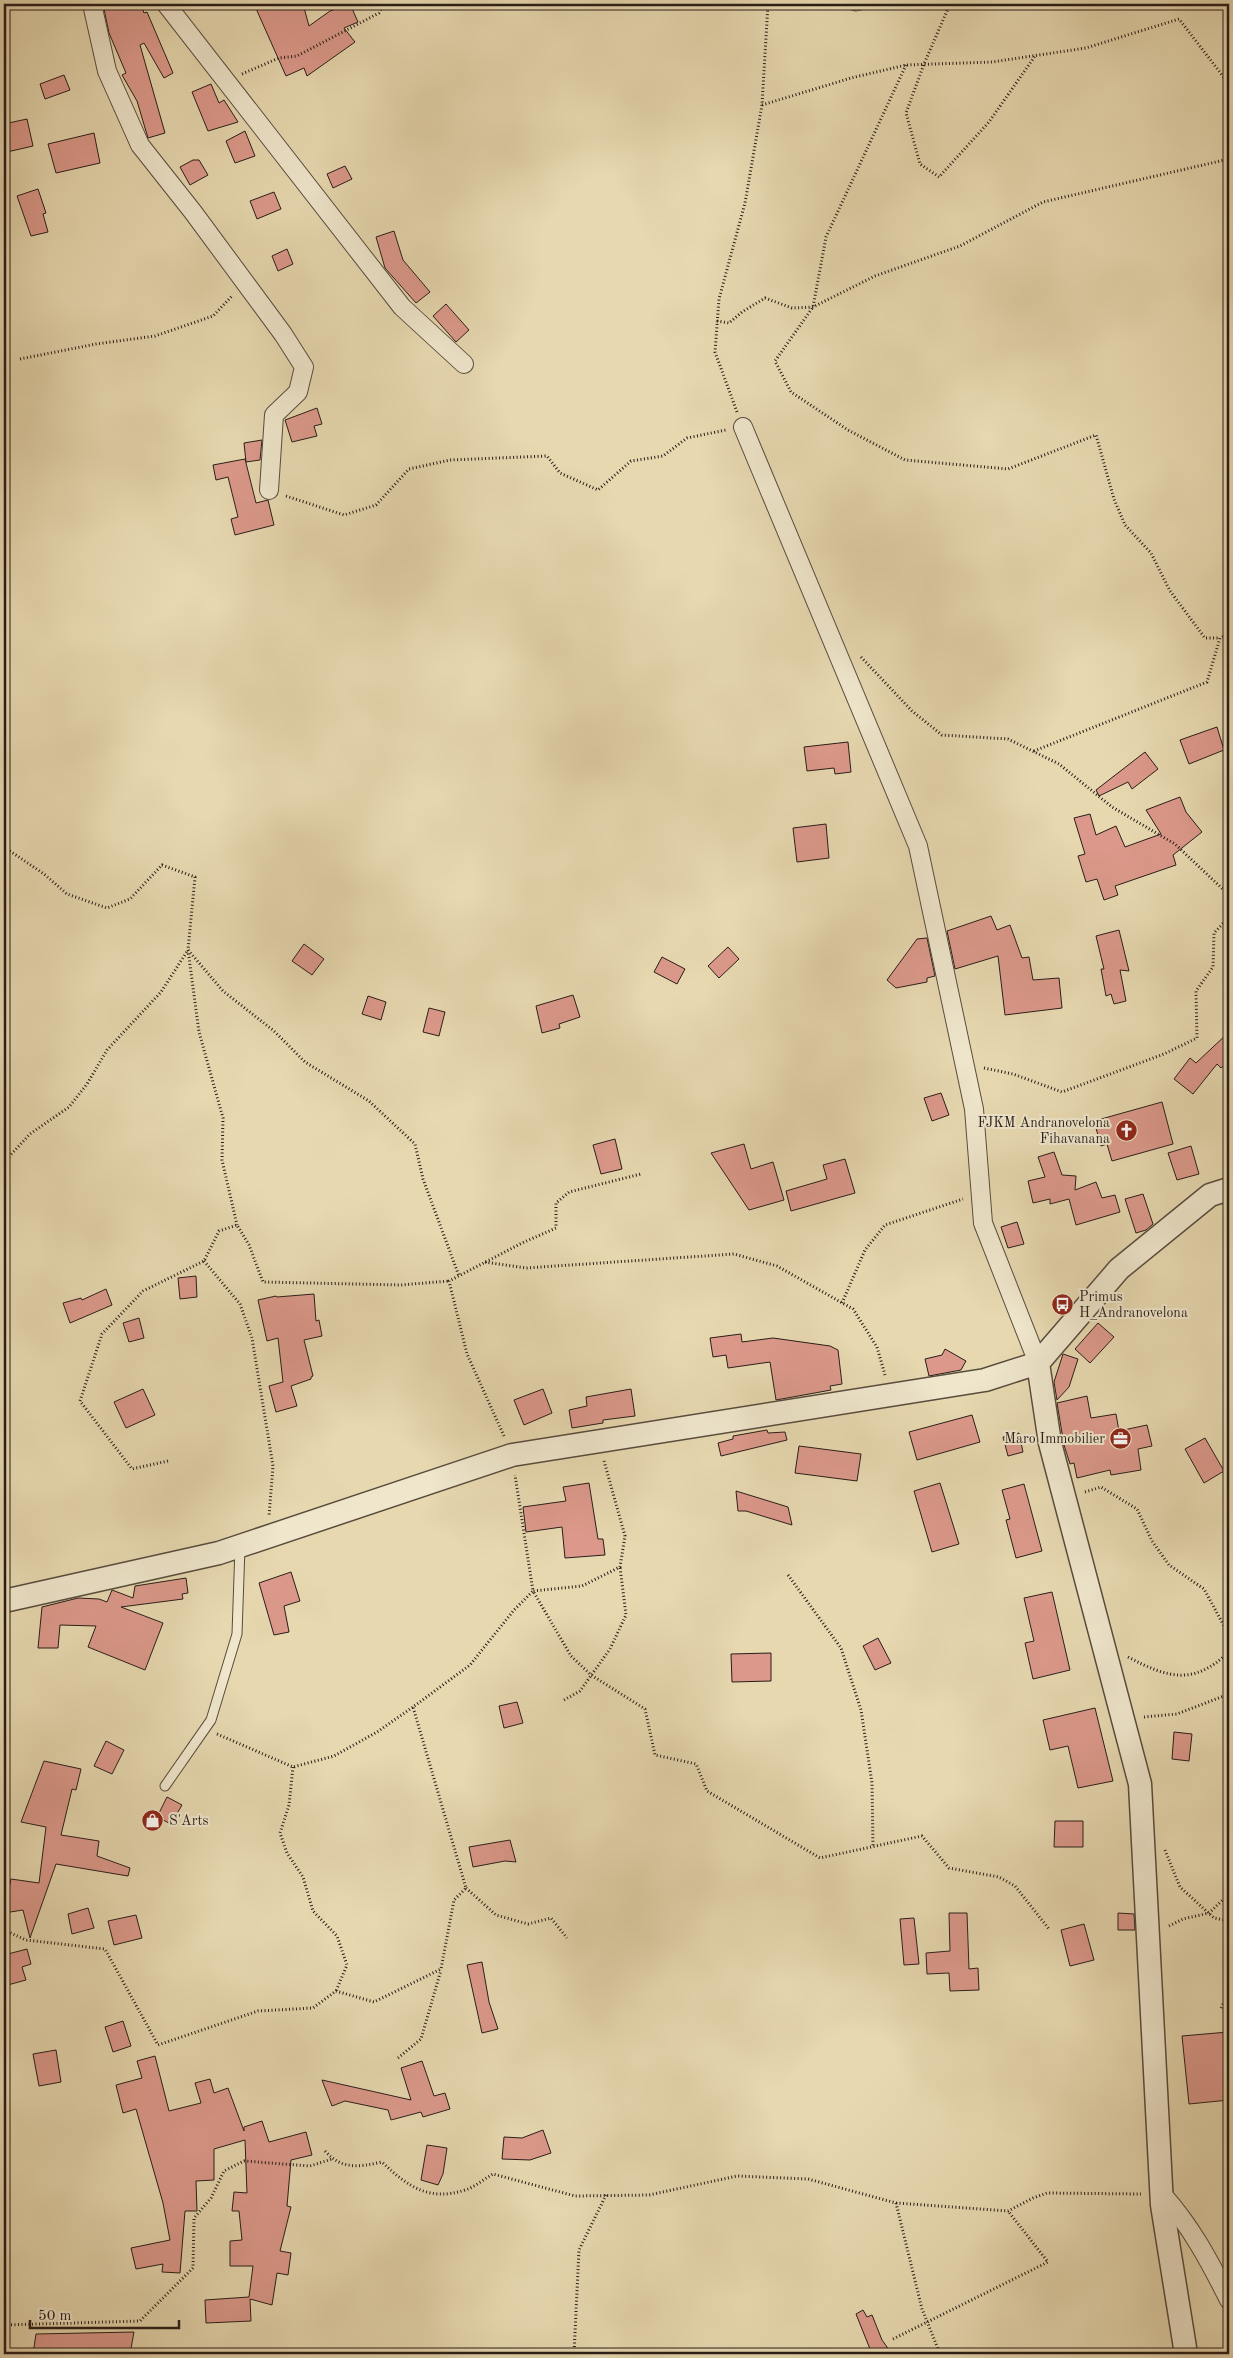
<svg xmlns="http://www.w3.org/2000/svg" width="1233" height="2358" font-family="'Old Standard TT',serif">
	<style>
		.building { fill: #dc998b; stroke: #281d18 }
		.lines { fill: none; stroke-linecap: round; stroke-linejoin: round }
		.service-casing { stroke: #584c3e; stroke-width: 11 }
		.minor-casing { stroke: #584c3e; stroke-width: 20 }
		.tertiary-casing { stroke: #584c3e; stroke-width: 25 }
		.path { stroke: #281d18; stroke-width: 3; stroke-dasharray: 1 2.5; stroke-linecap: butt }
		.service { stroke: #efe6cc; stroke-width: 9 }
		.minor { stroke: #efe6cc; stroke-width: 18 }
		.tertiary { stroke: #efe6cc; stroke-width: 22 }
		.labels { text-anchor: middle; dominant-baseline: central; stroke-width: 4; stroke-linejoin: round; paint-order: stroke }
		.poi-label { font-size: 14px; fill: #281d18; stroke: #efe6cc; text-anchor: end }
	</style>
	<rect width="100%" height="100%" fill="#e7d8b0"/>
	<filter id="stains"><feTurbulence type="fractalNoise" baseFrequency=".004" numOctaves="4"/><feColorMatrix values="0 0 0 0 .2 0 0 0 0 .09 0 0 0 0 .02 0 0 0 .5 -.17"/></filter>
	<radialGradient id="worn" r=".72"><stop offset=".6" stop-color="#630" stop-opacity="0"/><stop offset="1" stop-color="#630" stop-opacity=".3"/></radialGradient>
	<!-- building -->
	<path class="building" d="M103 4H141L144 13 147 12 173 73 164 78 144 43 140 45 165 133 148 138 137 101 122 75 126 73 109 33Z
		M254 4H303L309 26 330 11 350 4 358 22 344 28 355 42 307 76 304 68 286 76Z
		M64 75 70 90 45 99 40 84Z
		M211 84 219 103 224 100 238 122 208 131 192 92Z
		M27 119 33 146 7 152 4 124Z
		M245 131 255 156 235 163 226 141Z
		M94 133 100 163 56 173 48 144Z
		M193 160H199L208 175 190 185 180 167Z
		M345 166 352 179 333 188 327 174Z
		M38 189 46 213 43 214 48 232 31 236 17 196Z
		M274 192 281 209 257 219 250 201Z
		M394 231 403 260 430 292 416 303 385 268 376 237Z
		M287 249 293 264 278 271 272 256Z
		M446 304 469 330 456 342 433 316Z
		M317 408 322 424 314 426 317 436 292 442 285 420Z
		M262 440 260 460 246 462 244 443Z
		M245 459 256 503 268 500 274 525 235 535 231 519 238 517 228 477 216 480 213 465Z
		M1217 727 1224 750 1189 764 1180 740Z
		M848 742 851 772 835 774 834 768 807 771 804 747Z
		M1145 752 1158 769 1132 789 1128 782 1099 796 1096 790Z
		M1180 797 1186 812 1202 832 1173 855 1176 865 1115 886 1118 895 1104 900 1097 879 1086 882 1078 856 1085 854 1074 818 1090 814 1096 835 1116 826 1125 847 1161 834 1146 810Z
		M826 824 829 858 797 862 793 828Z
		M991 916 997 930 1010 925 1022 958 1029 957 1033 980 1059 978 1062 1008 1005 1015 998 956 955 969 947 931Z
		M1119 930 1129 971 1120 970 1126 1001 1114 1004 1111 994 1106 996 1101 969H1104L1096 936Z
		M927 938 935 976 927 978V982L896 988 887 980 917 939Z
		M304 944 324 959 312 975 292 961Z
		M728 947 739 959 719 978 708 966Z
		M662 957 685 969 677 984 654 972Z
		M573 995 580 1017 559 1024 560 1028 542 1033 536 1006Z
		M368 996 386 1002 381 1020 362 1014Z
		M429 1008 445 1012 439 1036 423 1032Z
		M1229 1032V1061L1221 1068 1217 1064 1193 1094 1174 1079 1190 1058 1196 1063Z
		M941 1093 949 1115 932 1121 924 1098Z
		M1162 1102 1173 1144 1112 1161 1107 1144 1101 1146 1094 1121Z
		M615 1139 622 1169 601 1174 593 1145Z
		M744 1144 751 1169 773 1162 784 1200 749 1210 711 1153Z
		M1191 1146 1199 1174 1177 1180 1168 1153Z
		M1054 1152 1062 1175 1076 1176 1075 1190 1096 1182 1102 1198 1115 1195 1120 1212 1076 1225 1069 1199 1050 1204V1199L1033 1203 1028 1181 1045 1177 1038 1157Z
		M845 1159 855 1193 791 1211 786 1191 827 1179 823 1165Z
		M1143 1194 1153 1224 1146 1230 1136 1233 1125 1199Z
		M1017 1222 1024 1244 1008 1248 1001 1227Z
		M196 1276 197 1297 180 1299 178 1278Z
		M106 1289 112 1305 70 1323 63 1303 81 1298 82 1300Z
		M314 1294 316 1321 319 1320 322 1336 304 1340 313 1376 311 1377V1379L291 1386 297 1406 276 1412 269 1386 283 1382 278 1338 267 1341 258 1300 276 1296 277 1297Z
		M139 1318 144 1338 129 1342 123 1323Z
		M1098 1323 1114 1337 1090 1363 1075 1349Z
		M741 1334 742 1342 773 1338 830 1346 838 1350 842 1384 830 1386 831 1390 776 1400 770 1362 728 1368 726 1355 713 1357 710 1338Z
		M945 1349 966 1361 961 1370 929 1376 925 1359 942 1355Z
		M1063 1354 1078 1359 1069 1387 1057 1400 1054 1382Z
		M143 1389 155 1415 126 1428 114 1402Z
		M543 1389 552 1413 524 1425 514 1400Z
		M631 1389 635 1416 603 1420V1423L572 1428 569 1410 587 1406 586 1397Z
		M1087 1396 1091 1418 1116 1414 1119 1431 1147 1425 1152 1446 1138 1449 1141 1470 1111 1475 1110 1470 1077 1478 1074 1463 1070 1464 1064 1445 1057 1403Z
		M972 1415 980 1442 917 1460 909 1432Z
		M767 1430 768 1433 785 1432 787 1440 721 1456 718 1443 733 1439V1436Z
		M1019 1433 1023 1452 1008 1456 1003 1437Z
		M1205 1438 1224 1471 1204 1483 1185 1449Z
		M799 1446 861 1454 857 1481 795 1473Z
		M589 1483 598 1539H603L605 1555 565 1558 562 1527 526 1532 523 1507 566 1501 563 1487Z
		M940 1483 959 1544 932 1552 914 1491Z
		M1024 1484 1042 1551 1016 1558 1006 1520 1010 1519 1002 1490Z
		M736 1491 788 1507 792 1525 746 1511H738Z
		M291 1572 300 1601 284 1606 289 1632 274 1635 259 1583Z
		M186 1578 188 1593 182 1594 183 1599 121 1607 163 1623 145 1670 88 1647 96 1626 60 1625 58 1648H38L42 1607 78 1598 99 1599 107 1602 112 1590 133 1598 135 1586Z
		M1052 1592 1070 1670 1033 1679 1025 1643 1034 1641 1024 1598Z
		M878 1638 891 1663 875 1670 863 1646Z
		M771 1653V1681L732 1682 731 1654Z
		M517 1702 523 1723 504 1728 499 1706Z
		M1095 1708 1113 1781 1078 1788 1068 1746 1050 1750 1043 1720Z
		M1174 1732 1192 1734 1189 1761 1172 1759Z
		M106 1741 124 1750 112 1774 94 1766Z
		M44 1761 81 1769 76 1790 72 1789 61 1835 99 1841 97 1856 130 1868 128 1876 56 1864 30 1938 23 1910 4 1913 11 1879 39 1883 46 1827 21 1822Z
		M167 1797 182 1805 171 1824 157 1817Z
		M1055 1821H1083V1847H1054Z
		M510 1840 516 1862 505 1861 473 1867 469 1847Z
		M88 1908 94 1928 72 1934 68 1914Z
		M949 1913H967L969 1969 978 1968 979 1990 950 1991 949 1973 927 1974 926 1953 950 1951Z
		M1118 1913 1134 1914 1135 1930H1118Z
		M136 1915 142 1938 114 1945 108 1921Z
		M914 1918 919 1964 904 1965 900 1919Z
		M1084 1924 1094 1960 1070 1966 1061 1930Z
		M27 1949 31 1964 22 1967 26 1980 4 1986V1955Z
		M482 1962 489 2002 498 2029 482 2033 467 1965Z
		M123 2021 131 2046 113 2052 105 2027Z
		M1228 2032 1229 2100 1189 2104 1182 2036Z
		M56 2050 61 2082 39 2086 33 2054Z
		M155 2056 169 2111 201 2103 195 2083 210 2079 214 2093 228 2088 244 2131V2127L262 2121 269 2142 306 2132 312 2155 291 2160 287 2206 291 2207 280 2251 291 2253 288 2275 277 2273 272 2305 250 2299 251 2321 206 2323 205 2300 249 2297 253 2266H230V2241L242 2240 239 2211H232L234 2192 247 2193 245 2140 214 2149V2180L196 2181 197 2211H185L180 2273 162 2272 163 2264 136 2269 131 2248 170 2240 163 2203 136 2109 123 2113 116 2085 142 2078 137 2061Z
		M422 2061 434 2096 445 2093 450 2109 423 2117 421 2112 391 2120 388 2110 345 2101 332 2106 322 2080 411 2100 401 2068Z
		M543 2130 551 2153 530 2160 502 2159 504 2137 522 2138Z
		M427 2145 447 2148 443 2174 438 2185 421 2180Z
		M863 2310 867 2317 872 2315 882 2340 892 2354H872L856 2314Z
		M134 2332 130 2354H33L36 2334Z"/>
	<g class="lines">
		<defs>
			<path id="service" d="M849 4 856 6 865 4
				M165 1786 211 1720 237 1634 240 1547"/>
			<path id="minor" d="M92 4 107 71 140 145 193 212 283 334 304 367 298 392 274 415 269 490
				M166 4 402 307 464 364
				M743 427 918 846 974 1109 983 1223 1038 1363
				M1162 2194C1191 2226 1210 2262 1229 2300"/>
			<path id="tertiary" d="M1038 1363 1050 1443 1140 1784 1162 2205 1186 2354
				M4 1601 219 1553 512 1455 985 1380 1038 1363 1119 1269 1210 1195 1229 1189"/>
		</defs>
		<!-- service casing -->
		<use href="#service" class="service-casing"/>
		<!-- minor casing -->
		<use href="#minor" class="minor-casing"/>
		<!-- tertiary casing -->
		<use href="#tertiary" class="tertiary-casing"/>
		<!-- path -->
		<path class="path" d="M950 4 924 64 906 113 920 164 939 177 989 122 1035 56
			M906 65 826 237 813 307 775 361 791 392 848 430 905 460 1008 469 1096 435 1114 499 1125 525 1151 553 1170 591 1205 638H1220
			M242 74 279 58 297 56 379 13 384 4
			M762 105 851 78 906 65 992 62 1086 48 1179 19 1229 84
			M717 321 729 323 742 312 765 298 792 308 813 307 875 276 960 246 1043 202 1229 159
			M20 359 96 344 155 336 213 316 232 296
			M737 412 715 352 719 299 745 203 762 105 768 4
			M286 496 344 515 376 505 409 469 450 460 547 456 560 473 598 490 631 461 663 456 687 438 726 430
			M861 657 912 711 942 735 1008 739 1059 764 1112 807 1175 844 1229 895
			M1034 751 1207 682 1220 638 1229 634
			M4 847 44 874 67 894 107 908 130 899 162 865 195 877 188 950 223 991 274 1031 305 1062 369 1101 415 1144 423 1179 459 1276
			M984 1068 1013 1074 1062 1092 1164 1054 1197 1038 1196 991 1213 967 1214 933 1229 917
			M4 1162 30 1134 69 1107 87 1084 107 1050 161 992 188 950 199 1032 223 1118 222 1160 237 1225
			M204 1261 240 1304 252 1338 273 1466 269 1516
			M485 1262 526 1268 734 1254 777 1266 853 1309 877 1347 885 1375
			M842 1303 865 1250 885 1225 963 1199
			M504 1436 467 1354 449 1281 522 1243 556 1228V1203L569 1192 641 1174
			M168 1461 132 1469 80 1401 102 1334 143 1291 204 1261 219 1231 237 1225 249 1245 263 1282 401 1285 449 1281
			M604 1461 625 1536 620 1567 582 1586 533 1591 571 1656 591 1675 645 1709 655 1755 696 1764 707 1791 820 1858 922 1836 949 1868 999 1877 1015 1886 1049 1929
			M1085 1492 1101 1487 1137 1509 1152 1541 1169 1565 1204 1589 1229 1635
			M788 1575 841 1648 861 1710 872 1783 873 1847
			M1128 1657C1168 1678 1193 1686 1229 1652
			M564 1700 580 1691 610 1649 626 1615 620 1567
			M1144 1717 1177 1714 1229 1694
			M217 1734 293 1767 334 1756 377 1732 413 1707
			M293 1767 289 1805 280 1833 287 1853 303 1877 313 1911 337 1936 347 1965 336 1991
			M1165 1850 1180 1887 1214 1918 1229 1921
			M466 1888 496 1915 528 1924 551 1918 567 1938
			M1169 1926 1183 1919 1209 1913 1229 1894
			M4 1930 26 1940 105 1949 158 2045 258 2011 313 2008 336 1991 374 2002 441 1969 454 1900 466 1888 413 1707 470 1665 514 1610 533 1591 515 1475
			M1221 2008 1229 1992
			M398 2058 421 2039 441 1970
			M325 2151C342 2170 359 2167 382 2162 407 2186 429 2202 465 2190 475 2187 484 2179 493 2174L575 2196 649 2195 737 2176 808 2179 896 2203 922 2309 940 2354
			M896 2203 1008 2211 1033 2198 1047 2193 1141 2194
			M4 2325 140 2321 193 2268 194 2218 211 2198 224 2171 244 2161 310 2166 332 2159
			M893 2339 1048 2262 1008 2211
			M574 2354 579 2250 606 2195"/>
		<!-- service -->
		<use href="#service" class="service"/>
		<!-- minor -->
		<use href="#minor" class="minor"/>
		<!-- tertiary -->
		<use href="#tertiary" class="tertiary"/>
	</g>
	<!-- icons -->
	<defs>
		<symbol id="church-disc" viewBox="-11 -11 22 22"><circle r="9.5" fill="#8f2418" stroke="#efe6cc"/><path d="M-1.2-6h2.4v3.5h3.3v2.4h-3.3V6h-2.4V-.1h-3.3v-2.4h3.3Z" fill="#fff"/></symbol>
		<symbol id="bus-disc" viewBox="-11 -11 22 22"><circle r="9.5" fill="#8f2418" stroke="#efe6cc"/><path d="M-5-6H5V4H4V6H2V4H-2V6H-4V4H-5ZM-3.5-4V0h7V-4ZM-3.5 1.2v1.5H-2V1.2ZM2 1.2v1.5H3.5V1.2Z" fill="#fff"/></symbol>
		<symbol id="office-disc" viewBox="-11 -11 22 22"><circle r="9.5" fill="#8f2418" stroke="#efe6cc"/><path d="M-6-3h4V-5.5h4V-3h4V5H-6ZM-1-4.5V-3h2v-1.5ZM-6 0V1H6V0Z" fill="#fff"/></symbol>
		<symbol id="shop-disc" viewBox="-11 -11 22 22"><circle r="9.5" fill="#8f2418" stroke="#efe6cc"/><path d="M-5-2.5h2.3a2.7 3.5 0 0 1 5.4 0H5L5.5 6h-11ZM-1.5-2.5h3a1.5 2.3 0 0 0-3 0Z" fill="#fff"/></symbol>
	</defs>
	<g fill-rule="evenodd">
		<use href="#church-disc" x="1114" y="1118" width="25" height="25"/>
		<use href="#bus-disc" x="1050" y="1292" width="25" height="25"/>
		<use href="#office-disc" x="1108" y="1426" width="25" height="25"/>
		<use href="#shop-disc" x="140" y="1808" width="25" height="25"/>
	</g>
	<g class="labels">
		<!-- poi labels -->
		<g class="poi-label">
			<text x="1110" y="1123">FJKM Andranovelona<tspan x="1110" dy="16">Fihavanana</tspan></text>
			<text x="1079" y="1297" text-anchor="start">Primus<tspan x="1079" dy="16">H_Andranovelona</tspan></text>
			<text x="1105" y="1439">Maro Immobilier</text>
			<text x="169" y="1821" text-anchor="start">S'Arts</text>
		</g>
	</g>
	<!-- margin -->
	<rect width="1233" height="2358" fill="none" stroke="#e7d8b0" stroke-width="20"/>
	<rect x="5" y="5" width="1223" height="2348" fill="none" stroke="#281d18" stroke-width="2.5"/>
	<rect x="10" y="10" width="1213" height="2338" fill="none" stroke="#281d18"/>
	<!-- scale -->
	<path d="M30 2320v8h149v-8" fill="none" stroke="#281d18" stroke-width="2.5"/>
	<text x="38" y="2320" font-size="15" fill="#281d18" stroke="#efe6cc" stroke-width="4" paint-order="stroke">50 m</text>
	<rect width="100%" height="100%" filter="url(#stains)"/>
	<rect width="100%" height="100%" fill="url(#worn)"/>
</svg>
